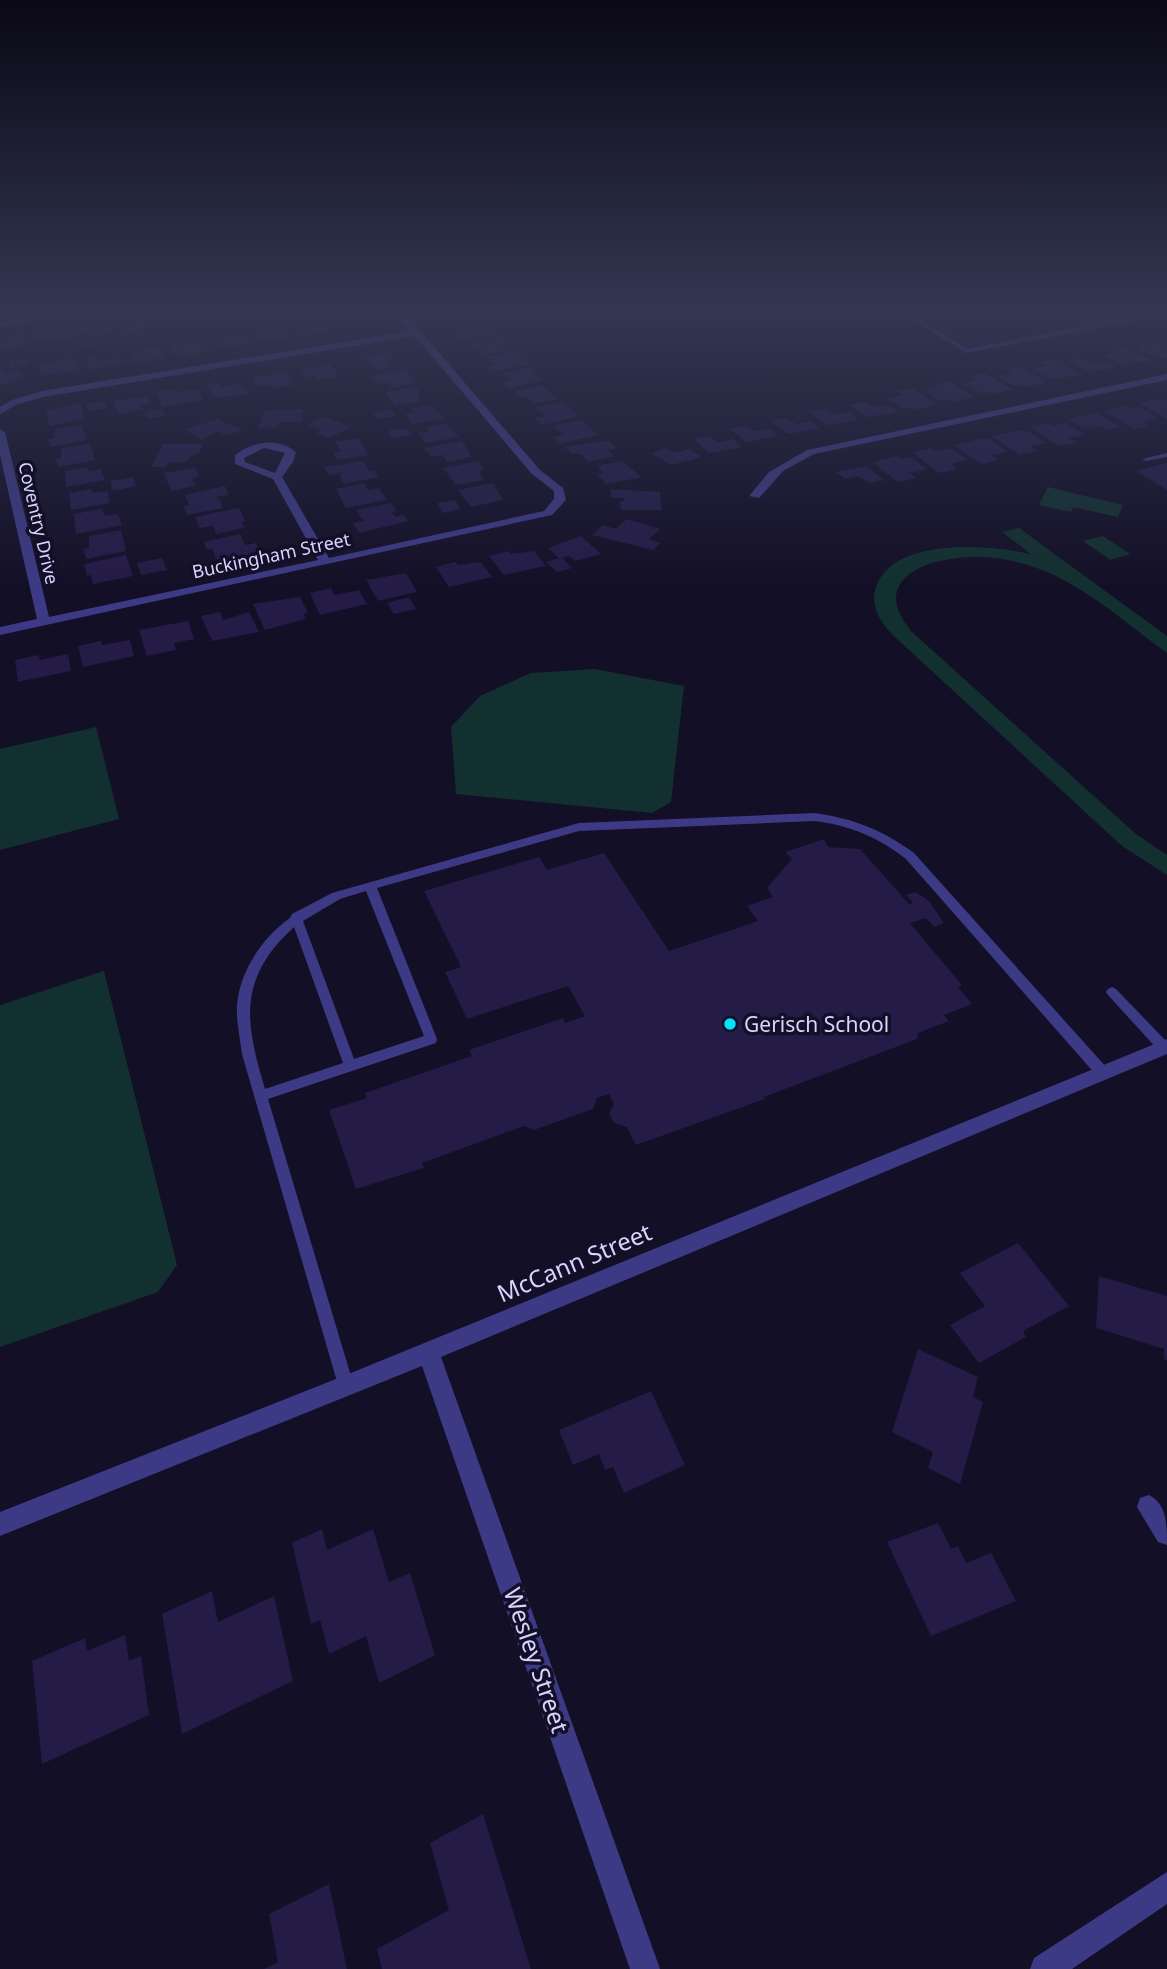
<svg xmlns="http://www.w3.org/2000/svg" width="1167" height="1969" font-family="'Noto Sans',sans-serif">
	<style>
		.green { fill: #12302f }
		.building { fill: #241b47 }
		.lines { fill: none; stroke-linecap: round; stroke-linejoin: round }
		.lane { fill: #3d3a85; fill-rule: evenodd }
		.street { fill: #3d3a85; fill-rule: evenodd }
		.poi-dot { fill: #00e5ff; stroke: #130f26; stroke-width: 2.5 }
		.labels { text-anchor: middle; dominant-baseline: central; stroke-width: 7; stroke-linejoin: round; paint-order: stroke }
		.far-street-label { font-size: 18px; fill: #d9d4ff; stroke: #130f26 }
		.poi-label { font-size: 21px; fill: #d9d4ff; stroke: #130f26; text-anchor: start }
		.near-street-label { font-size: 24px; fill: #d9d4ff; stroke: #130f26 }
	</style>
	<rect width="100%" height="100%" fill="#130f26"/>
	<!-- green -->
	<path class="green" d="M1048 487 1123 505 1118 517 1073 507 1071 512 1039 505Z
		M1019 528 1167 636V653C1102 605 1046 549 958 558 940 560 917 565 904 579 888 597 899 616 912 632L1136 834 1167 855V875L1122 846 897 639C883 626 869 608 876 587 894 536 990 545 1031 554L1002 532Z
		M1103 536 1130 554 1110 560 1083 541Z
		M595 669 684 686 671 802 652 813 456 794 451 727 480 696 531 673Z
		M96 727 119 819 0 850V749Z
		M104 971 177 1265 158 1292 0 1347V1005Z"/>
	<!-- building -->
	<path class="building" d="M190 311 195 320 164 325 160 315Z
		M197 311H232L235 315 202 320Z
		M457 311H474L477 314H472L478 320 449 326 444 321 451 319 446 313Z
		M364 316 371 324 338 328 332 321Z
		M150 317 155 327 123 332 119 322Z
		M108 322 113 333 91 336 89 333 79 334 77 328Z
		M314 323 316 326 325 325 330 331 300 337 293 326Z
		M486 323 491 328H487L492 334 463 341 457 335 465 334 459 327Z
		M66 328 70 339 48 343 47 339 37 340 35 334Z
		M275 329 277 332 286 331 291 337 260 343 254 332Z
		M24 334 27 345 4 349 3 345 0 346V339Z
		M246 335 252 344 217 346 214 340Z
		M502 337 508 343 502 344 508 350 485 354 468 343Z
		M95 338 98 344 79 347 76 341Z
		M1157 339 1167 345V358L1153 357 1136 348 1149 345 1143 342Z
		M203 340 210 352 175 355 170 346Z
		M159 346 163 358 133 363 130 354 143 352 142 349Z
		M1124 346 1152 361 1120 364 1103 355 1116 352 1110 349Z
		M515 352 530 364 492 372 486 366 497 364 487 357Z
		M389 353 393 359 387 360 393 367 373 370 364 357Z
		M97 357 99 361 120 358 123 364 90 370 86 359Z
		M28 358 29 365 10 368 8 361Z
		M69 358 74 360 79 371 41 375 38 365Z
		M1080 358 1093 363 1104 361 1116 368 1088 372 1068 361Z
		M1056 359 1083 375 1049 379 1033 369 1047 366 1041 362Z
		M331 364 339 376 317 380 314 376 304 378 300 371Z
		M1021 367 1047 383 1025 387 1021 385 1014 386 997 376 1012 373 1006 370Z
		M531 368 544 380 508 389 502 382 513 380 502 373Z
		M406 369 415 383 391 388 387 382 377 384 370 376Z
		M3 370 7 374 17 371 25 377 0 385V371Z
		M286 371 294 385 273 388 271 385 258 387 253 378Z
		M986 373 1012 390 990 394 986 392 978 393 962 383 977 380 971 376Z
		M949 381 975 397 952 402 948 399 940 401 924 390 940 387 934 384Z
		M218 382 221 387 242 383 249 394 214 398 206 384Z
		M544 386 557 399 533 404 528 397H519L514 391Z
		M416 387 421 393 417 394 420 402 395 406 385 392Z
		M913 388 938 405 914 410 911 407 902 409 887 398 902 395 897 391Z
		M173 389 175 393 198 389 203 400 162 407 157 392Z
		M148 396 151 403 141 405 143 410 118 414 113 401Z
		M1162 398 1167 401V419L1139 403Z
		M104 401 107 408 88 412 86 404Z
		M564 402 579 416 541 425 535 418 546 416 535 407Z
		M864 402 875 407 888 405 898 412 868 417 849 405Z
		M80 404 85 419 49 426 46 410Z
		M431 405 444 418 412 424 405 414 415 412 412 408Z
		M1127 406 1131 409 1139 407 1158 418 1143 422 1150 426 1134 429 1104 411Z
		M163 409 165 416 147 419 144 412Z
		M304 409 301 422H279L277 427 258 428 265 411Z
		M391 409 396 416 377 419 372 413Z
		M825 409 836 415 849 412 859 420 828 425 810 412Z
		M1097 413 1121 427 1107 430 1100 426 1084 429 1069 419Z
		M324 417 351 427 329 438 316 433 322 430 308 425Z
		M785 418 797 424 810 421 820 428 788 434 771 421Z
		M218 419 242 430 226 436 219 431 202 440 184 429Z
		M582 420 598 435 559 444 552 437 564 435 552 426Z
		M445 423 459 437 426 443 418 433 429 431 426 427Z
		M1049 423 1053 426 1066 423 1085 435 1069 438 1076 443 1059 446 1030 427Z
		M82 425 87 440 51 447 48 439 54 438 55 429Z
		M745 425 756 431 769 429 779 436 746 442 730 429Z
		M407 428 412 435 392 438 387 431Z
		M1016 431H1028L1046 443 1030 447 1037 451 1020 455 992 436Z
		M708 436 719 442 733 439 742 447 709 453 693 439Z
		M358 438 369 455 338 460 333 453 341 451 335 442Z
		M979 439H990L1008 452 992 455 998 460 981 464 953 445Z
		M608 440 617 448 607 450 614 456 588 462 581 454H572L565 447Z
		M462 441 472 457 447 462 442 455 431 457 424 448Z
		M90 444 95 460 58 467 56 459 61 458 62 448Z
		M163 444H203L199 453 190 456 187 462H169L166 467H151Z
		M665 448 677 453 689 449 702 457 671 465 651 453Z
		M932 448 936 451 950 448 968 460 951 464 957 469 939 473 912 452Z
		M898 456 901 459 910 457 927 469 910 473 916 478 898 482 872 462Z
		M363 461 369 471 374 470 378 477 344 484 339 475 342 473 329 475 324 467Z
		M478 461 484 469 479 470 483 480 456 485 443 468Z
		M622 461 642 477 606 484 597 474 604 473 597 466Z
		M1167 463V490L1136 471Z
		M866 466 884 480 870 483 858 476 845 479 836 472Z
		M87 467 89 472 101 469 105 480 66 487 65 471Z
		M195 468 199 475 192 479 195 486 171 491 164 473Z
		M133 477 136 486 113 491 110 481Z
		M364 483 368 490 379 488 387 500 346 508 336 489Z
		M493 483 503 500 471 507 458 490Z
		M225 486 229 495 215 497 219 499 223 508 187 515 183 506 189 505 185 495Z
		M92 489 93 493 107 491 110 503 71 510 69 493Z
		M611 489 660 492 662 510H621L620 501H624V498H611Z
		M455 500 461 509 443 513 437 503Z
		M391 503 397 511 392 512 395 517 404 515 408 521 359 533 353 523 366 520 362 519 356 510Z
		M239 508 245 521 241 522 244 528 216 534 213 526 200 528 195 517Z
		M102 509 105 516 118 514 122 525 76 534 74 514Z
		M627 519 660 529 649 539 661 543 653 550 592 535 603 525 616 529Z
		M121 530 126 551 86 559 83 549 89 548V536Z
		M240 534 245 545 256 543 261 554 217 560 212 549 207 550 204 542Z
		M581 536 601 554 575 561 569 556 562 558 572 568 557 572 546 562 559 558 548 548Z
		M509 551 511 554 534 551 546 566 504 575 489 556Z
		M126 555 133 576 93 584 91 575 87 576 84 564Z
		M162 558 167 570 141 575 137 563Z
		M455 562 458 565 481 562 492 577 449 587 436 567Z
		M406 573 417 592 378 601 366 580Z
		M331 588 334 595 359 590 367 604 320 615 310 593Z
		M300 597 308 613 303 614 306 619 265 630 253 604Z
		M409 597 416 609 394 614 387 603Z
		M220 612 223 620 249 612 259 632 212 641 201 616Z
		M188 621 194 639 174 643 176 650 147 656 139 630Z
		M130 640 134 656 83 667 78 646 101 641 102 645Z
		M68 654 71 671 18 682 15 660 38 655 40 660Z
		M824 839 828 847 860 849 909 904 913 903 906 895 916 892 929 901 944 923 934 927 926 918 910 923 962 985 958 987 972 1004 944 1015 949 1021 918 1033 917 1039 764 1097 765 1099 636 1145 627 1127 614 1123 609 1114 614 1104 609 1094 597 1098 593 1109 534 1130 524 1126 422 1163 424 1168 356 1189 329 1110 367 1098 365 1093 472 1056 469 1050 563 1018 565 1023 585 1016 568 986 467 1019 445 972 461 967 424 891 539 857 547 870 604 853 669 951 758 921 747 906 773 897 767 888 792 859 785 852Z
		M1018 1243 1069 1306 1023 1331 1026 1337 979 1363 950 1325 985 1306 960 1273Z
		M1099 1276 1167 1296V1360L1164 1359V1349L1096 1328Z
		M918 1349 978 1377 973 1397 983 1402 960 1484 928 1468 933 1452 892 1432Z
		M651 1391 685 1465 624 1493 613 1467 605 1470 599 1454 573 1465 559 1430Z
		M938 1523 951 1549 958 1546 966 1563 991 1553 1016 1601 931 1636 887 1542Z
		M322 1529 327 1550 373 1529 389 1582 410 1573 435 1655 379 1683 366 1636 329 1654 320 1620 311 1624 292 1543Z
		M212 1591 218 1622 274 1596 293 1681 182 1734 162 1614Z
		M125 1635 129 1661 141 1656 149 1715 42 1764 32 1661 85 1638 87 1651Z
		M483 1814 531 1969H382L377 1949 449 1910 430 1843Z
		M329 1884 347 1969H264L278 1962 269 1914Z"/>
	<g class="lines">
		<!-- lane -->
		<path class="lane" d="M899 311H906L967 349 1094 324 1070 311H1078L1098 321 1167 311V315L966 353Z
			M1167 453V457L1146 461 1142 459Z
			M814 813C852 818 883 830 914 853L1107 1068 1109 1072 1107 1076 1102 1077 1097 1076 906 859C878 837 849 825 814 821L579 831 377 888 437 1039 436 1043 268 1099 354 1386 352 1392 346 1394 340 1392 242 1054C240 1038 236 1021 237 1005 240 970 263 937 290 918L292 914 332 893 579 823ZM366 891 424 1036 354 1059 303 921 340 899ZM294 927 343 1063 265 1089C245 1022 237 979 294 927Z
			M1112 987 1116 989 1167 1042V1051H1159L1108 995 1106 992 1108 989Z"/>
		<!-- street -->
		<path class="street" d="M71 311H93L0 327V321Z
			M394 311H403L540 470 563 488 566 500 552 515 0 635V627L37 619 0 455V429L5 432 49 617 318 560 273 479 235 464V455C253 441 278 437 296 452L293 462 282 477 329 558 544 511 554 499V491L532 474 415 336 43 397 18 404 0 414V407L12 400 42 391 411 331ZM264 448 285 453 275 473 245 462 244 458Z
			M1167 374V380L814 454 783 471 759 498 749 496 769 472 807 450Z
			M1167 1039V1054L441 1357 660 1969H630L422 1366 0 1536V1512L346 1375Z
			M1149 1495C1167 1504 1167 1525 1167 1545L1158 1542 1137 1507 1140 1498Z
			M1167 1872V1904L1072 1969H1030L1034 1958Z"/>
	</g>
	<!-- sky -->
	<linearGradient id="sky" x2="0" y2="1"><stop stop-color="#0a0815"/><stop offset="0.53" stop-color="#333752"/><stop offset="1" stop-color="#333752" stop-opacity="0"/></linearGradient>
	<rect width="1167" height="587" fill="url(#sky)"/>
	<!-- markers -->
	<circle class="poi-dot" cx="730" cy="1024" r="7"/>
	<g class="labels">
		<!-- far-street labels -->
		<g class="far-street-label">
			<text transform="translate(39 523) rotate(77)">Coventry Drive</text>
			<text transform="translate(271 555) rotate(-12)">Buckingham Street</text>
		</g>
		<!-- poi labels -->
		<g class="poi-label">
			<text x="744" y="1024">Gerisch School</text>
		</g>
		<!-- near-street labels -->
		<g class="near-street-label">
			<text transform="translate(574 1262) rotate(-23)">McCann Street</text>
			<text transform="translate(537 1660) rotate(71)">Wesley Street</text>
		</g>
	</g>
</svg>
